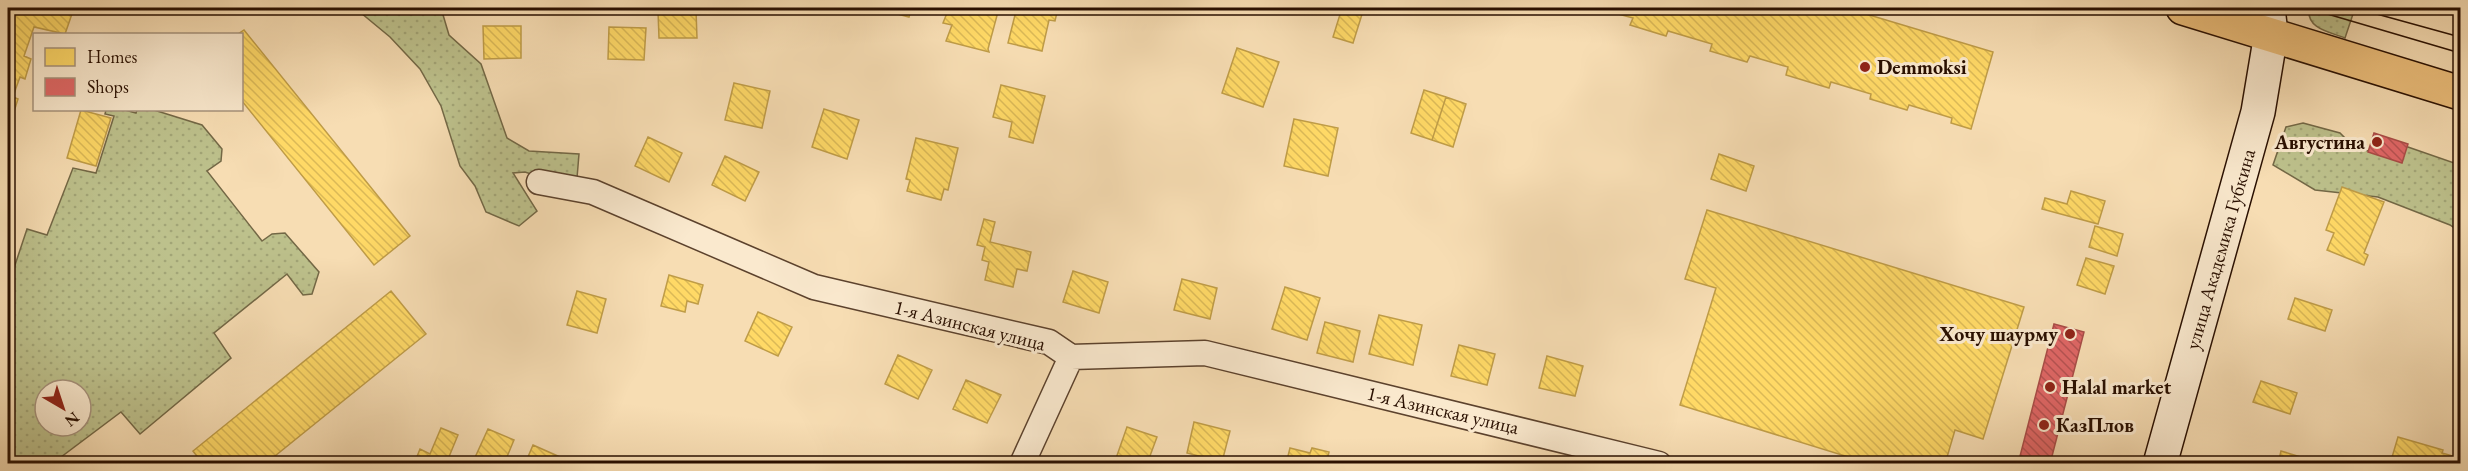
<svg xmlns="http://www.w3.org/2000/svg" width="2468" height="471" font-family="'EB Garamond',serif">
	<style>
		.grass { fill: url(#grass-dots); stroke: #736846; stroke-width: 1.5; fill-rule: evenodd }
		.homes { fill: url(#homes-back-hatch); stroke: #bf9c47; stroke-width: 1.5 }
		.shops { fill: url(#shops-back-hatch); stroke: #a94c47; stroke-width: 1.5 }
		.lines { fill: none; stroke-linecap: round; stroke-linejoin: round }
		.street-casing { stroke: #5c422d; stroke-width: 27 }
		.secondary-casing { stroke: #290f00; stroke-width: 36 }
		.primary-casing { stroke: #290f00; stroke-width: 36 }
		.street { stroke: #fae9ce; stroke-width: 24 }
		.secondary { stroke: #fae9ce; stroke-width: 33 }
		.primary { stroke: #ecbe7a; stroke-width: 33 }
		.tram { stroke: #290f00; stroke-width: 1.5 }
		.poi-dot { fill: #8f2418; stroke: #fae9ce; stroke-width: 2 }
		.labels { text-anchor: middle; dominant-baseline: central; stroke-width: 6; stroke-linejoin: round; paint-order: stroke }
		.poi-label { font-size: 20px; font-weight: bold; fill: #290f00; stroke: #fae9ce; text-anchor: start }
		.street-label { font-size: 20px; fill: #290f00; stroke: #fae9ce }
	</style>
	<defs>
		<pattern id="grass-dots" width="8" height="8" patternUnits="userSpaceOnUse" patternTransform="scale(1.5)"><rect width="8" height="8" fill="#bdc18c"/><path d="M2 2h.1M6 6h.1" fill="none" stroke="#a2a577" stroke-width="1.8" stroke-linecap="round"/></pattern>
		<pattern id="homes-back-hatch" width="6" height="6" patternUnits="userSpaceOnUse" patternTransform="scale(1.5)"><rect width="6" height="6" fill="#ffd966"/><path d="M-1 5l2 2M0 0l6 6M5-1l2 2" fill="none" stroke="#dbb957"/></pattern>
		<pattern id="shops-back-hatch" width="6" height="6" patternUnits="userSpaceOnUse" patternTransform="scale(1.5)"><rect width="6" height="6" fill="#e06666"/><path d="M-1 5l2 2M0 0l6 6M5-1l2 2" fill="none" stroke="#b65252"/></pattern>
	</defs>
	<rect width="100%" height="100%" fill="#f7ddb3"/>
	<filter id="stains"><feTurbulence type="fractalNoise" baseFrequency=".00333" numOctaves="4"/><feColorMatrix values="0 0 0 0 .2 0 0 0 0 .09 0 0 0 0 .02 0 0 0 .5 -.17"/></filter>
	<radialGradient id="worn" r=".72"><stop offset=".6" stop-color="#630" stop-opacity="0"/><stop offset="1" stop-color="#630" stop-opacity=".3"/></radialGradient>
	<!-- grass -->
	<path class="grass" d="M355 8H441L449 35 481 64 507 138 529 151 579 154 577 178 553 181 525 172 513 173 537 211 519 226 486 212 475 186 460 166 441 106 420 69 390 37Z
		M2309 8H2355L2345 38C2330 32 2306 29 2309 8Z
		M106 110H125L136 113 137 110H154L202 125 222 149 221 161 207 171 262 241 272 234 285 233 319 272 312 294 303 295 287 274 214 333 231 358 140 434 121 412 53 463H8V286L27 229 47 235 73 168 96 173 114 116 105 114ZM45 390H81V426H45Z
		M2303 123 2340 133 2353 146 2399 161 2405 146 2460 165V232L2450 225 2378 197 2315 190 2273 165 2286 127Z"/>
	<!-- homes -->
	<path class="homes" d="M8 8H74L65 34 34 27 24 56 31 59 25 79 20 77 16 88 13 97 18 99 11 121 8 120Z
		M875 8H912L909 17Z
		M954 8H999L988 49 989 52 946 41 952 25 943 23 947 13 952 14Z
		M1030 8H1058L1055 21 1049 20 1042 51 1008 43 1016 11 1029 14Z
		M1342 8H1364L1353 43 1333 37Z
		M1596 8H1846L1993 52 1971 129 1951 123 1952 118 1909 105 1907 110 1870 99 1871 94 1831 82 1829 88 1786 75 1788 67 1750 56 1747 62 1710 51 1712 44 1668 31 1666 36 1630 25 1633 18Z
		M696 10 697 38H659L658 11Z
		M483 26H521V58L484 59Z
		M609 27 646 28 644 60 608 59Z
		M244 30 410 236 374 265 242 101V34H238Z
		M1237 48 1279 62 1263 107 1222 93Z
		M734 83 770 91 762 128 725 120Z
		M1001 85 1045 96 1033 143 1009 137 1012 122 993 117Z
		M1424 90 1446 97 1432 140 1411 133Z
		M1446 97 1466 104 1453 147 1432 140Z
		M824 109 859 120 847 159 812 147Z
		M81 110 111 118 96 166 67 158Z
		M1294 119 1338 128 1328 176 1284 166Z
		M648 137 682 153 669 182 635 166Z
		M916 138 958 148 948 190 944 189 941 200 907 191 910 180 906 179Z
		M1719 154 1754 166 1746 191 1711 179Z
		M725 156 759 172 745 201 712 185Z
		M2342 187 2384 202 2364 253 2368 255 2364 265 2327 250 2334 233 2326 230Z
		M2071 191 2105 201 2098 224 2042 209 2045 198 2067 204Z
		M1707 210 2024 307 1983 439 1955 430 1945 464H1871L1680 405 1716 288 1685 279Z
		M984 219 995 222 990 242 1031 252 1027 271 1017 269 1013 287 985 280 989 262 982 260 985 247 977 245Z
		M2095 226 2123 234 2117 256 2089 247Z
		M2086 258 2114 266 2105 294 2077 285Z
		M1073 271 1108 282 1099 313 1063 302Z
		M669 275 703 285 698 304 687 301 685 312 661 306Z
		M1182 279 1217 288 1210 319 1174 310Z
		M1285 287 1320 298 1307 340 1272 329Z
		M391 291 426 334 265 464H203L193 451Z
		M577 291 606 299 597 333 567 325Z
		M2295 298 2332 310 2325 331 2288 319Z
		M758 312 792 327 778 356 745 341Z
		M1379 315 1422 325 1413 365 1369 354Z
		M1325 322 1360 331 1353 362 1317 353Z
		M1459 345 1495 354 1487 385 1451 376Z
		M898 355 932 370 918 399 885 384Z
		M1547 356 1583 366 1575 396 1539 388Z
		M966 380 1001 395 987 423 953 409Z
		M2261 381 2297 393 2290 414 2253 402Z
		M1194 422 1230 431 1222 462 1187 453Z
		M1127 427 1157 437 1147 464H1114Z
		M441 428 458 435 446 464H414L420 449 430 454Z
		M488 429 514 440 504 464H472Z
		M2398 437 2443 450 2442 453 2460 458V464H2390Z
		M533 445 560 457 557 464H525Z
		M1290 448 1310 453 1312 448 1329 452 1326 464H1286Z
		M2281 451 2304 458 2303 464H2278Z"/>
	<!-- shops -->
	<path class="shops" d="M2374 133 2408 144 2402 163 2368 152Z
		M2054 324 2084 332 2050 464H2018Z"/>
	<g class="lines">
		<defs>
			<path id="street" d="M539 182 593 192 814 287 1049 342 1071 357 1205 353 1659 464
				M1022 464 1071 357"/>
			<path id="secondary" d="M2160 464 2258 112 2271 34 2268 8"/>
			<path id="primary" d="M2183 8 2460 93"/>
		</defs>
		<!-- street casing -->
		<use href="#street" class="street-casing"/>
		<!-- secondary casing -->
		<use href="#secondary" class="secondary-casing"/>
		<!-- primary casing -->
		<use href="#primary" class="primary-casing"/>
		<!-- street -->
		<use href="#street" class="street"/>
		<!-- secondary -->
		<use href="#secondary" class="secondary"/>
		<!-- primary -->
		<use href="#primary" class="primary"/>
		<!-- tram -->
		<path class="tram" d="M2307 8 2460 53
			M2355 8 2460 37"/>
	</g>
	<!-- markers -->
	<g class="poi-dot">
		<circle cx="1865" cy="67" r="6"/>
		<circle cx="2377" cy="142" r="6"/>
		<circle cx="2070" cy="334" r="6"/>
		<circle cx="2050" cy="387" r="6"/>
		<circle cx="2044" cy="425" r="6"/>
	</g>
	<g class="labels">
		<!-- poi labels -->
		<g class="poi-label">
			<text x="1877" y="67">Demmoksi</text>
			<text x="2365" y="142" text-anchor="end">Августина</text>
			<text x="2058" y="334" text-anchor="end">Хочу шаурму</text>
			<text x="2062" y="387">Halal market</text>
			<text x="2056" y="425">КазПлов</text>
		</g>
		<!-- street labels -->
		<g class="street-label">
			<text transform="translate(2220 249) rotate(-74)">улица Академика Губкина</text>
			<text transform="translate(970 325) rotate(14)">1-я Азинская улица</text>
			<text transform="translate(1443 410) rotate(13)">1-я Азинская улица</text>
		</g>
	</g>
	<!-- margin -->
	<rect width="2468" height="471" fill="none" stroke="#f7ddb3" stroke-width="30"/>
	<rect x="9" y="9" width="2450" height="453" fill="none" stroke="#290f00" stroke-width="3"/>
	<rect x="15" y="15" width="2438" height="441" fill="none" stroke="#290f00" stroke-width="1.5"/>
	<!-- legend -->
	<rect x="33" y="33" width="210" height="78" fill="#fae9ce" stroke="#a6927c" stroke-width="1.5"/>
	<rect x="45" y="48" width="30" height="18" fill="#ffd966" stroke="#a6927c" stroke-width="1.5"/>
	<text x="87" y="63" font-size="18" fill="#290f00">Homes</text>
	<rect x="45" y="78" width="30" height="18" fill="#e06666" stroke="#a6927c" stroke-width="1.5"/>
	<text x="87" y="93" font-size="18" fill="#290f00">Shops</text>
	<!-- north arrow -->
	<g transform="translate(63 408) rotate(141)"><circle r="28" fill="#fae9ce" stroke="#a6927c" stroke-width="1.5"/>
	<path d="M0-4.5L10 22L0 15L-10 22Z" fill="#8f2418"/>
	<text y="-9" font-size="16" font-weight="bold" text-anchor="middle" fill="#290f00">N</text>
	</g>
	<rect width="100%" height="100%" filter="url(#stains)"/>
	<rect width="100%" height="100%" fill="url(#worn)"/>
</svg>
